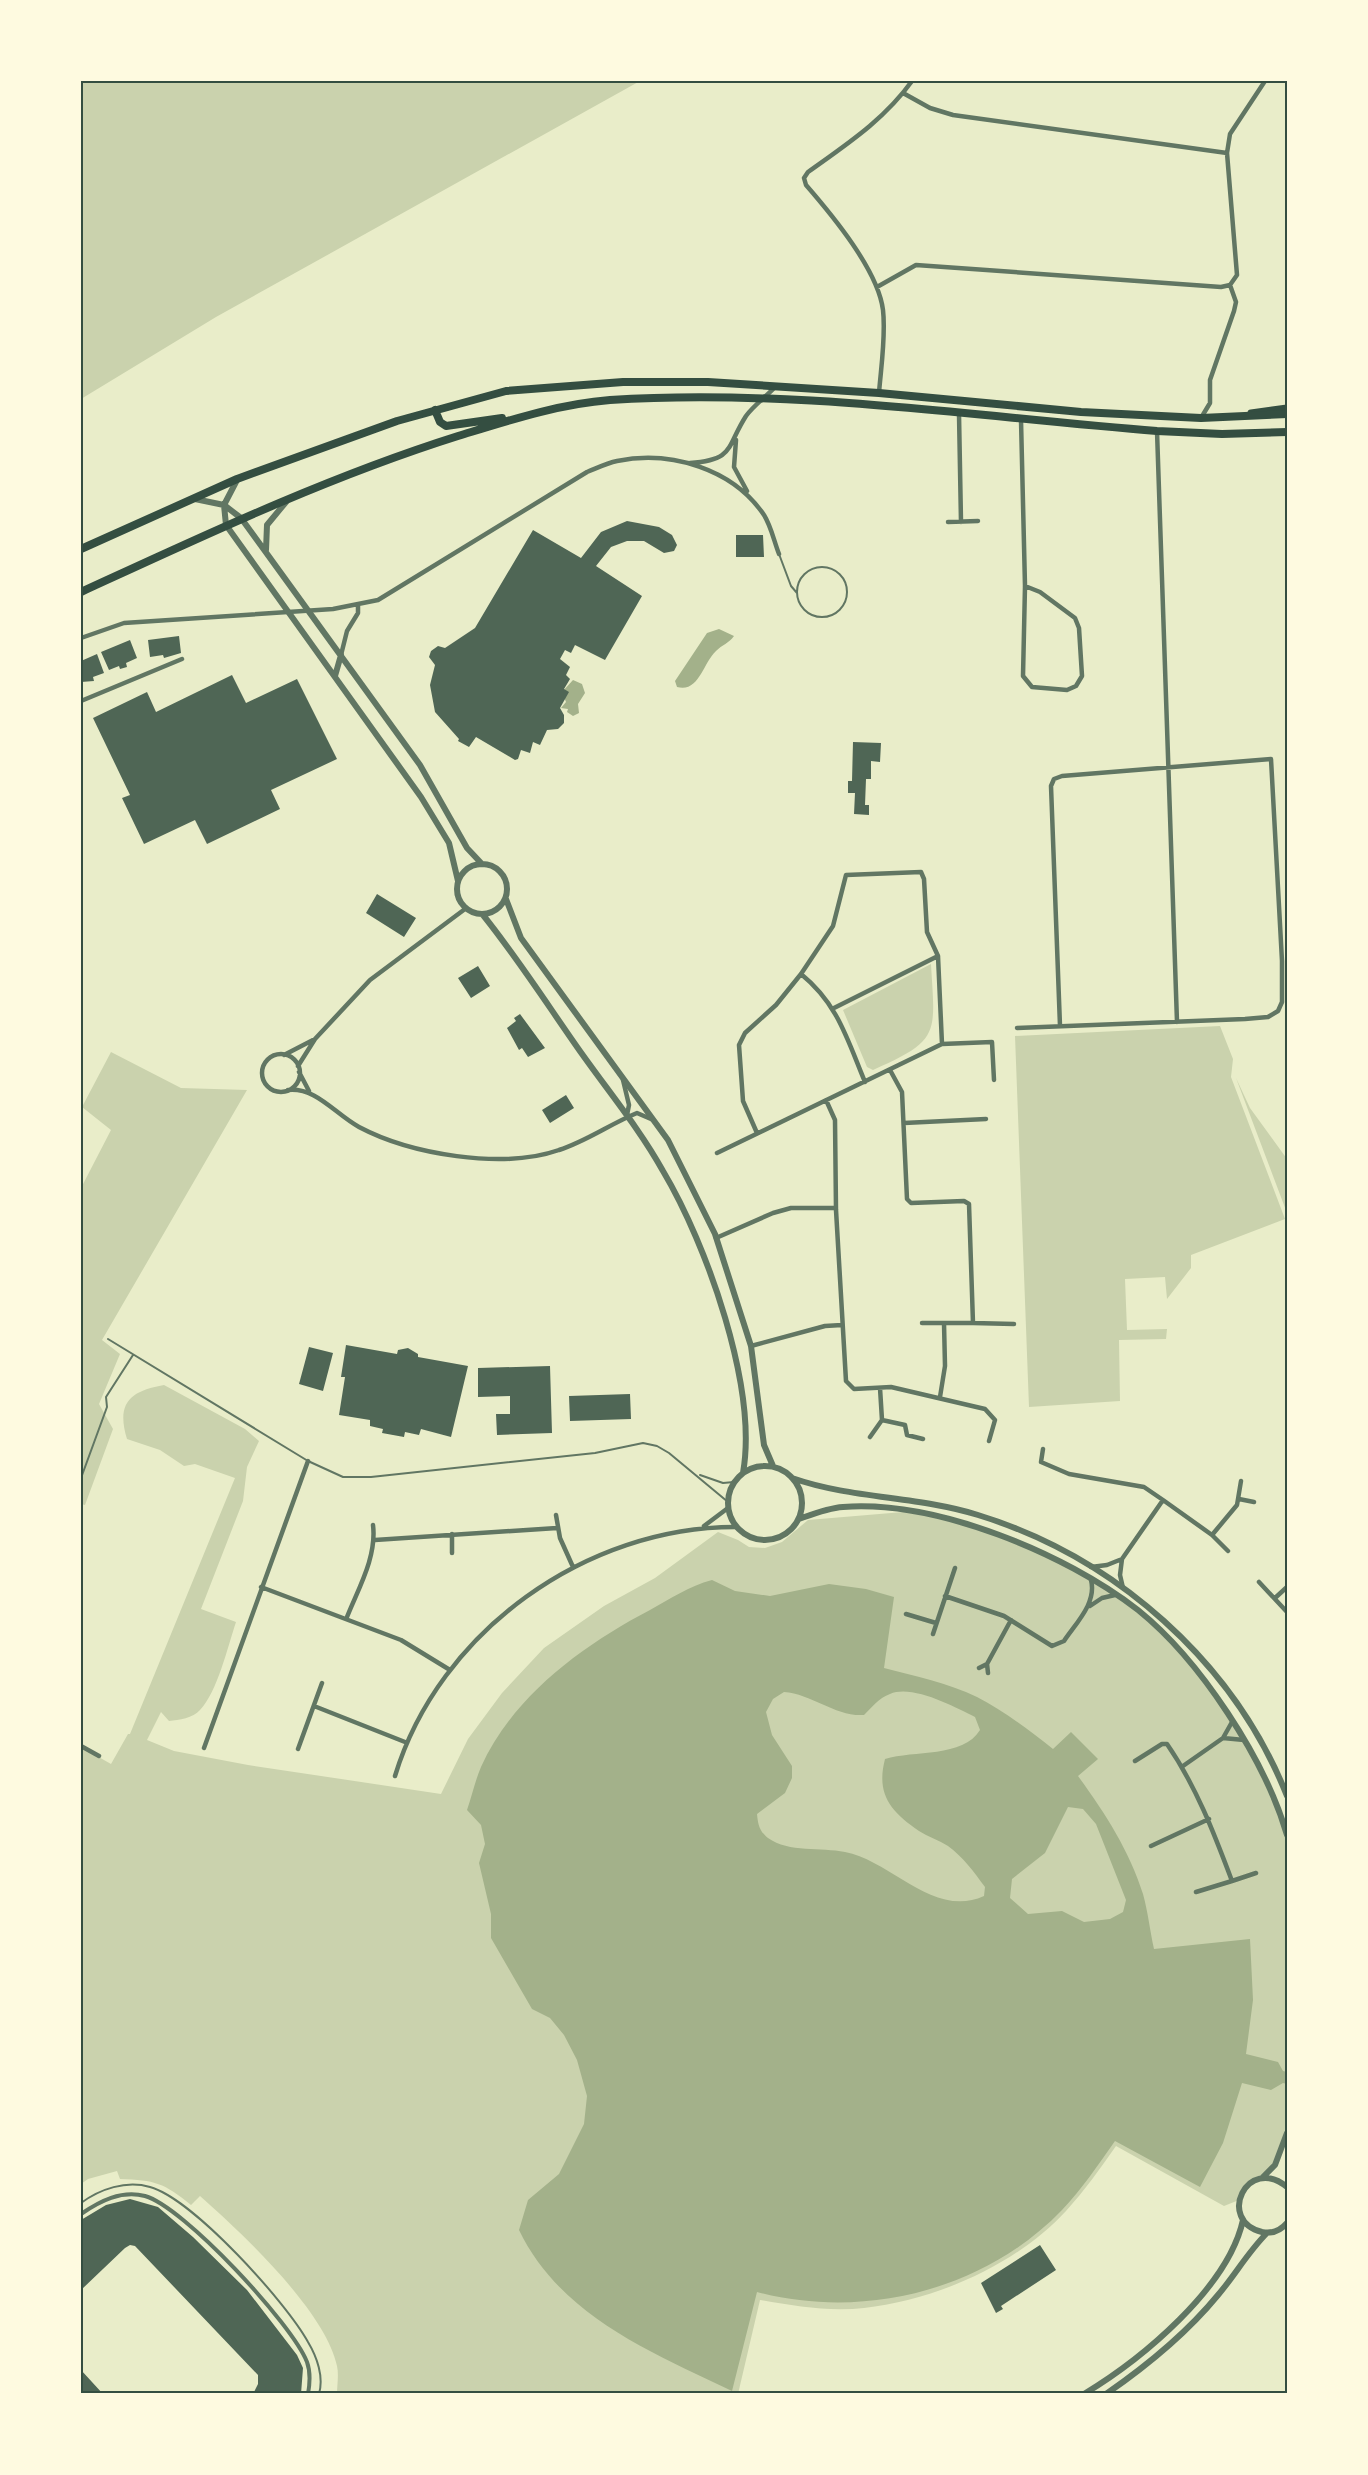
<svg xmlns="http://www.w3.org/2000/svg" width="1368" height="2475" font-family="'Space Grotesk',sans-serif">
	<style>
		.green { fill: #cad2ad }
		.water { fill: #a3b18a; fill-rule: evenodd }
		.building { fill: #4f6655 }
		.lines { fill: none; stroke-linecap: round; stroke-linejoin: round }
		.service { stroke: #617663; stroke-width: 2 }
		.pedestrian { stroke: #617663; stroke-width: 4 }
		.minor { stroke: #617663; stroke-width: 4.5 }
		.tertiary { stroke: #617663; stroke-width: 6 }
		.secondary { stroke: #344e41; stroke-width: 7 }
		.trunk { stroke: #344e41; stroke-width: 8 }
		.neatline { fill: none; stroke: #344e41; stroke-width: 2 }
	</style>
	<rect width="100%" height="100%" fill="#e9edc9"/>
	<!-- green -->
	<path class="green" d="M81 81H640L216 317 81 399Z
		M931 964C935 1034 941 1040 873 1070L867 1067 843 1010Z
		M1220 1026 1233 1059 1231 1077 1285 1219 1191 1255V1268L1167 1299 1165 1277 1125 1279 1127 1330 1167 1329 1166 1339 1119 1340 1120 1401 1029 1407 1015 1036Z
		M111 1052 181 1088 247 1090 102 1340 120 1354 99 1404 113 1429 85 1505 81 1504V1188L111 1130 82 1107Z
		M1236 1078 1250 1108 1287 1159V1213Z
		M164 1385 245 1429 259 1441 247 1467 243 1501 201 1609 236 1622C228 1646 217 1693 200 1710 193 1718 179 1720 169 1721L161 1712 147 1740 174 1751 248 1765 441 1794 468 1739 502 1693 544 1648 604 1606 655 1578 718 1532 738 1540 749 1547 765 1548 782 1542 808 1520 915 1511 985 1528 1062 1563 1138 1610 1195 1670 1252 1751 1287 1835V2133L1275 2165 1254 2181 1239 2200 1224 2206 1116 2146C1100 2169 1084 2191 1066 2211 1016 2265 936 2300 864 2308 830 2312 794 2306 760 2300L738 2394H337C337 2385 339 2375 337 2366 326 2312 242 2233 200 2196L191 2205C164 2183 155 2180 120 2179L117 2171 88 2179 81 2184V1747L111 1764 128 1734H130L235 1478 195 1464 184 1466 160 1450 127 1439C116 1403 130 1391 164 1385Z"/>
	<!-- water -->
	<path class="water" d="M719 629 734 636C729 643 722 645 716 651 703 663 699 693 677 687L675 681 707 633Z
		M573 680 582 684 585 693 578 704 579 713 573 716 567 712 568 709 561 708 566 702 562 692Z
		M712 1580 735 1591 770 1596 829 1584 866 1589 894 1597 884 1668C915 1676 948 1683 977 1697 1004 1711 1029 1730 1053 1749L1071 1732 1098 1759 1078 1776C1105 1813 1129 1850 1143 1894 1148 1912 1150 1931 1154 1949L1250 1939 1253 2000 1246 2054 1278 2062 1283 2071 1287 2072V2084L1283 2083 1271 2090 1242 2083 1223 2143 1200 2187 1115 2141C1098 2165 1082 2189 1062 2210 984 2291 863 2320 757 2292L732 2391C650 2352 560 2315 519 2230L528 2200 559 2174 584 2124 587 2096 577 2060 564 2035 550 2018 532 2009 491 1938V1914L479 1863 485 1844 481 1825 467 1810C472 1796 475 1781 481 1767 513 1696 583 1645 650 1610 670 1599 689 1586 712 1580ZM784 1692C812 1694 836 1717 864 1715 872 1707 879 1698 890 1694 912 1684 955 1707 975 1717L980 1730C963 1758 914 1750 885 1759 876 1794 890 1811 919 1831 928 1837 939 1840 948 1846 963 1857 974 1872 985 1887L984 1896C934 1919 892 1861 845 1852 821 1847 789 1853 768 1838 759 1831 758 1824 757 1814L785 1793 792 1778V1766L772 1735 766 1712 773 1699ZM1068 1807 1083 1809 1096 1824 1126 1900 1123 1912 1110 1919 1084 1922 1062 1911 1028 1914 1010 1898 1012 1879 1045 1853Z"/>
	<!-- building -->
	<path class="building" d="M627 521 659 527 672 535 677 545 674 551 664 553 644 541H627L611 547 596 566 642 596 605 660 575 645 571 653 565 650 560 659 570 667 566 675 570 679 564 689 569 692 560 708 564 715V723L558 729 547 730 540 745 533 742 530 753 521 750 518 759 515 760 476 737 469 747 458 741 459 739 435 712 430 685 435 665 429 657 431 651 438 646 445 648 475 628 533 530 581 558 601 532Z
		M736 535H763L764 557H736Z
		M179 636 181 653 164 658 163 655 150 657 148 640Z
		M130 640 137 658 126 663 127 667 120 669 119 666 109 670 101 652Z
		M97 654 104 673 93 677 94 681 81 682V661Z
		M232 675 246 703 297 679 337 759 271 790 280 809 207 844 195 820 144 844 122 798 130 795 93 718 147 692 156 712Z
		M853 742 881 743 880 762 871 761V779H866L865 805H869V815L854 814 855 793H848V781H852Z
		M377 894 416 918 404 937 366 913Z
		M478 966 490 986 471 998 458 978Z
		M520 1014 545 1048 528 1057 522 1048 519 1050 507 1028 516 1021 514 1018Z
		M566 1095 574 1108 550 1123 542 1110Z
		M346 1345 397 1354 398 1350 408 1348 418 1354V1357L468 1366 451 1437 421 1429 419 1435 405 1432 404 1437 382 1433 383 1429 370 1426V1420L339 1415 345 1377H341Z
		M309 1347 333 1353 323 1391 299 1384Z
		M550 1366 552 1433 497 1435 496 1414H510V1396L478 1397V1368Z
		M630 1394 631 1419 570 1421 569 1396Z
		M130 2199 158 2207 193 2237 247 2290 297 2355 303 2368 301 2394H253L258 2384V2375L135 2246 130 2245 125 2248 81 2290V2220L106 2205Z
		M1040 2245 1056 2270 1001 2306 1003 2309 996 2313 981 2283Z
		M81 2370 103 2394H81Z"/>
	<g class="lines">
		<!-- service -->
		<path class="service" d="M779 554 791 586 797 593
			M797 592a25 25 0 1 1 50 0a25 25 0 1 1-50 0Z
			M108 1339 308 1461 343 1477H371L595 1453 643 1443 657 1446 669 1453 728 1502
			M700 1475 723 1483 734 1482
			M81 1478 107 1407 106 1397 133 1355
			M81 2203C100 2189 126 2180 150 2187 193 2199 286 2302 308 2342 317 2357 324 2377 319 2394"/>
		<!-- pedestrian -->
		<path class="pedestrian" d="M81 2214C100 2201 121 2190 145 2196 184 2207 292 2324 307 2362 311 2373 310 2383 308 2394"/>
		<!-- minor -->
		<path class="minor" d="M903 93 930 108 953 115 1227 153
			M1230 285 1237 275 1227 153 1230 134 1265 81
			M877 287 916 265 1221 287 1230 285
			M879 393C881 367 886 336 883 310 878 270 832 215 806 185L804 178 808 172C847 144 884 120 912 81
			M959 414 961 522
			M1201 418 1210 403V380L1234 311 1236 302 1230 285
			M1021 420 1025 586 1023 676 1032 687 1067 690 1076 686 1082 676 1079 628 1075 618 1040 592 1025 586
			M1157 431 1177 1022
			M736 440 734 467 747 491
			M690 463C735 460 726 447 746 416 754 405 767 396 776 386
			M948 522 978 521
			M81 638 124 623 333 609 378 600 587 472C597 468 607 463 617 461 671 450 733 469 764 515 771 526 774 541 779 554
			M341 655 347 631 358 613V605
			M81 701 182 659
			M801 974C838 1004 847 1039 865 1082
			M834 1008 938 956
			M1017 1028 1245 1019 1268 1017 1278 1011 1282 1002V961L1271 759 1062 776 1054 779 1051 786 1060 1026
			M262 1073a19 19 0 1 1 38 0a19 19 0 1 1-38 0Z
			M284 1055 313 1040
			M298 1066 315 1039 370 980 465 909
			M890 1070 902 1092 907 1199 911 1203 964 1201 969 1204 973 1323H922
			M299 1072 309 1091
			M623 1080 629 1105 627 1115
			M288 1090C316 1087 335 1114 359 1127 410 1154 502 1170 559 1150 587 1141 610 1124 637 1113L651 1119
			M826 1100 835 1120 836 1210 846 1381 854 1389 891 1387 985 1409 995 1420 989 1441
			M904 1123 986 1119
			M757 1133 743 1101 739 1045 745 1033 776 1005 801 974 833 926 846 875 921 872 924 879 927 932 938 956 942 1044
			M717 1153 942 1044 992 1042 994 1080
			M716 1238 773 1213 791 1208H836
			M973 1323 1014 1324
			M751 1346 825 1326 842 1325
			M880 1388 882 1420 905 1425 907 1435 923 1439
			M940 1397 945 1366 944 1323
			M870 1437 882 1420
			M1043 1449 1041 1462 1069 1474 1144 1487 1163 1500
			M1239 1499 1254 1502
			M556 1515 560 1538 573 1567
			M704 1526 728 1508
			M452 1534V1553
			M1212 1535 1237 1505 1241 1481
			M375 1540 557 1528
			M1122 1559 1163 1500 1212 1535 1228 1551
			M1091 1567 1107 1565 1122 1559 1120 1575 1123 1588
			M1259 1582 1287 1612
			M261 1587 401 1640 450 1670
			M945 1596 1004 1616 1052 1646 1064 1641C1076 1623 1097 1603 1091 1580
			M1275 1598 1287 1587
			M1090 1606 1102 1598 1115 1595
			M906 1614 936 1623
			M347 1617C358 1589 377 1557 373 1525
			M933 1634 955 1568
			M987 1664 1011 1620
			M979 1668 987 1664 988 1673
			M314 1706 405 1742
			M1223 1738 1244 1740
			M81 1746 99 1756
			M204 1748 308 1461
			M298 1749 322 1683
			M1135 1761 1162 1744H1167C1196 1786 1214 1833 1232 1881L1196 1892
			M1183 1766 1223 1738 1232 1722
			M395 1776C439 1631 587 1526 737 1527
			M1151 1846 1209 1819
			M1232 1881 1256 1873"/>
		<!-- tertiary -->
		<path class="tertiary" d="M237 480 224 505 226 525 421 797 449 843 458 881
			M195 499 224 505 241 518 420 765 467 848 482 864
			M266 550 267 525 286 502
			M335 676 341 655
			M457 889a25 25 0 1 1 50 0a25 25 0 1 1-50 0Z
			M506 899 521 938 668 1140 715 1234 751 1346 764 1445 773 1466
			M483 915C516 956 545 1001 575 1044 604 1086 638 1126 663 1171 707 1245 758 1388 743 1473
			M728 1503a37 37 0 1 1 74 0a37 37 0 1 1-74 0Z
			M792 1478C852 1499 917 1496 978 1515 1115 1557 1234 1662 1287 1796
			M799 1519C813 1514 828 1508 843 1507 936 1500 1065 1553 1138 1610 1200 1660 1265 1759 1287 1835
			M1262 2178 1275 2165 1287 2133
			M1287 2187C1247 2154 1216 2221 1262 2232 1272 2234 1281 2230 1287 2223
			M1084 2394C1142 2359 1228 2288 1243 2220
			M1106 2394C1148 2365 1186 2334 1218 2295 1235 2275 1248 2252 1267 2233"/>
		<!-- secondary -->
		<path class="secondary" d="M1251 413 1287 408"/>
		<!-- trunk -->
		<path class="trunk" d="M435 410 440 422 446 426 502 418
			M81 549 237 479 397 421 506 391 623 382H708L879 393 1081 412 1201 418 1287 414
			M81 592C205 535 328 477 458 436 507 421 558 404 610 400 792 388 976 417 1157 431L1222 434 1287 432"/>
	</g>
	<!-- border -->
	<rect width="1368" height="2475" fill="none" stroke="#fefae0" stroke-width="165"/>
	<rect x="82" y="82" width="1204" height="2310" class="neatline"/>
</svg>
